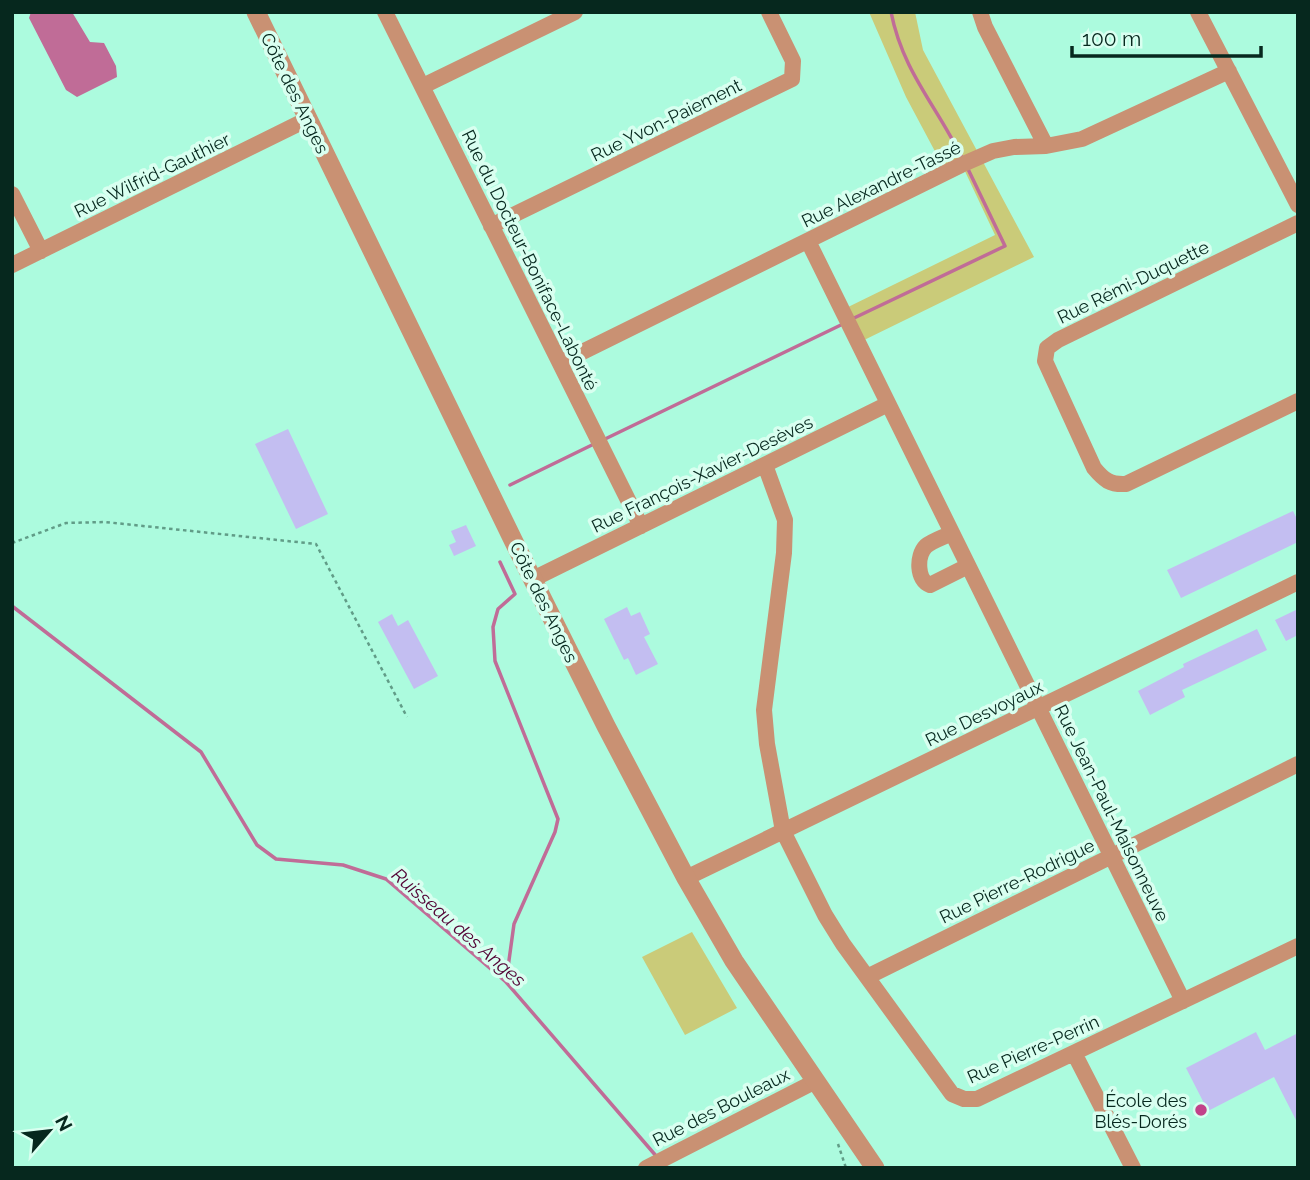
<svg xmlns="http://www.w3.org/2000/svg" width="1310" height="1180" font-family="Raleway,sans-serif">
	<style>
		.green { fill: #cacb79 }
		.water { fill: #c06c97 }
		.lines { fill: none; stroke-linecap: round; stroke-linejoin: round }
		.stream { stroke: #c06c97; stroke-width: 3.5 }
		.building { fill: #c3bef1 }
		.path { stroke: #619c87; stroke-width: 2.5; stroke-dasharray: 3.5 3.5; stroke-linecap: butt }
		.minor { stroke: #c99173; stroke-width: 16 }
		.tertiary { stroke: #c99173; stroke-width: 19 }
		.poi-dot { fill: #c2418a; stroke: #d9fff0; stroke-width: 2.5 }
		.labels { text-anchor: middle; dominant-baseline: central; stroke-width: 7; stroke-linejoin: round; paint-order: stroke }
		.street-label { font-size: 18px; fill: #06281e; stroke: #d9fff0 }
		.poi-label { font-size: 18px; fill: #06281e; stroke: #d9fff0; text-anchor: end }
		.water-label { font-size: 19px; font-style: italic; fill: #520234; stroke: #d9fff0 }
	</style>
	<rect width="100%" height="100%" fill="#acfbde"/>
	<!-- green -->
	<path class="green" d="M869 12H915L923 50 1034 257 858 343 842 310 995 235 962 165 946 172 906 97Z
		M692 932 737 1008 685 1035 642 957Z"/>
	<!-- water -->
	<path class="water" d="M31 12H72L90 42 104 43 116 66 117 77 77 97 66 90 29 18Z"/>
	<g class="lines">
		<!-- stream -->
		<path class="stream" d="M891 12C903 73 938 107 963 160
			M852 319 1005 246 967 167
			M603 440 845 323
			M510 485 596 443
			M500 562 515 594 498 609 493 627 495 661 558 819 555 832 514 924 506 982
			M12 606 201 752 257 845 276 859 343 865 386 879 506 982 657 1157"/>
	</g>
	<!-- building -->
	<path class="building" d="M288 429 328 514 296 529 255 444Z
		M1293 511 1298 521V542L1181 598 1167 570Z
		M466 525 476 546 454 556 449 545 456 542 451 531Z
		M627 607 631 616 640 612 650 634 644 637 658 664 636 675 628 658 624 660 604 619Z
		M1298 609V635L1286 641 1275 620Z
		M392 614 398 626 408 620 438 676 414 689 378 622Z
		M1257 629 1267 650 1182 690 1185 697 1150 715 1138 691 1184 667 1183 664Z
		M1256 1032 1265 1050 1298 1033V1124L1274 1077 1208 1111 1186 1068Z"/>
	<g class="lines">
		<!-- path -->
		<path class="path" d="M12 543 66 523 105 522 316 544 407 717
			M838 1144 846 1168"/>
		<!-- minor -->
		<path class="minor" d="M385 12 641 526
			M980 12 985 27 1046 146
			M1198 12 1298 205
			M423 86 575 12
			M12 194 41 251
			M1298 223 1058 340 1047 348 1045 361 1094 468C1104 480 1110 485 1126 484L1298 401
			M491 226 792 79 793 61 769 12
			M808 241 1183 1001
			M12 265 308 119
			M560 363 961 165 993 151 1014 147 1046 146 1082 139 1229 71
			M765 465 785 520 784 553 764 710 767 744 783 831 825 915 843 944 952 1094 964 1099H977L1298 946
			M952 533C944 537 932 541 926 546 916 556 917 581 930 585L968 566
			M533 579 888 404
			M686 878 1298 582
			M867 977 1298 764
			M1074 1053 1133 1168
			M646 1168 814 1082"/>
		<!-- tertiary -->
		<path class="tertiary" d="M256 12 514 542 606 726 686 878 734 961 875 1168"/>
	</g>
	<!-- markers -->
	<circle class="poi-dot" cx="1201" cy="1110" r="7"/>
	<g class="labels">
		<!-- street labels -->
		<g class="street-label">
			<text transform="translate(295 93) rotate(64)">Côte des Anges</text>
			<text transform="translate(666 120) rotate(-26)">Rue Yvon-Paiement</text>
			<text transform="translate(152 175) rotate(-26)">Rue Wilfrid-Gauthier</text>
			<text transform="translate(881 184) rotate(-26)">Rue Alexandre-Tassé</text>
			<text transform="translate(530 260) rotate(64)">Rue du Docteur-Boniface-Labonté</text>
			<text transform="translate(1133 282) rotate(-26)">Rue Rémi-Duquette</text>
			<text transform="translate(702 474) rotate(-26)">Rue François-Xavier-Desèves</text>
			<text transform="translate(544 602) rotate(64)">Côte des Anges</text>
			<text transform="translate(984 713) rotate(-26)">Rue Desvoyaux</text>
			<text transform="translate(1112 813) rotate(64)">Rue Jean-Paul-Maisonneuve</text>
			<text transform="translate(1017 881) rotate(-26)">Rue Pierre-Rodrigue</text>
			<text transform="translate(1033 1049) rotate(-24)">Rue Pierre-Perrin</text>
			<text transform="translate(721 1107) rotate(-27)">Rue des Bouleaux</text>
		</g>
		<!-- poi labels -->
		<g class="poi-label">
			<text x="1187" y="1100">École des<tspan x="1187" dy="21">Blés-Dorés</tspan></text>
		</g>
		<!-- water labels -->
		<g class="water-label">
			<text transform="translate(459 927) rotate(41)">Ruisseau des Anges</text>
		</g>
	</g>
	<!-- border -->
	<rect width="1310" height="1180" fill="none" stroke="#06281e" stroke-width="28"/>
	<!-- north arrow -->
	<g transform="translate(49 1131) rotate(62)" stroke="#d9fff0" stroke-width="5" paint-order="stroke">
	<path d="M0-5L12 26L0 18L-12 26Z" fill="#06281e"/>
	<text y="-10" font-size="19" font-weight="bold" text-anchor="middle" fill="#06281e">N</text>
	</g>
	<!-- scale -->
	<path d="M1072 46v10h189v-10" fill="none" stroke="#06281e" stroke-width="3.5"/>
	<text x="1082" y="46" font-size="21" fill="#06281e" stroke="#d9fff0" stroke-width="5" paint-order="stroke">100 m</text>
</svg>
